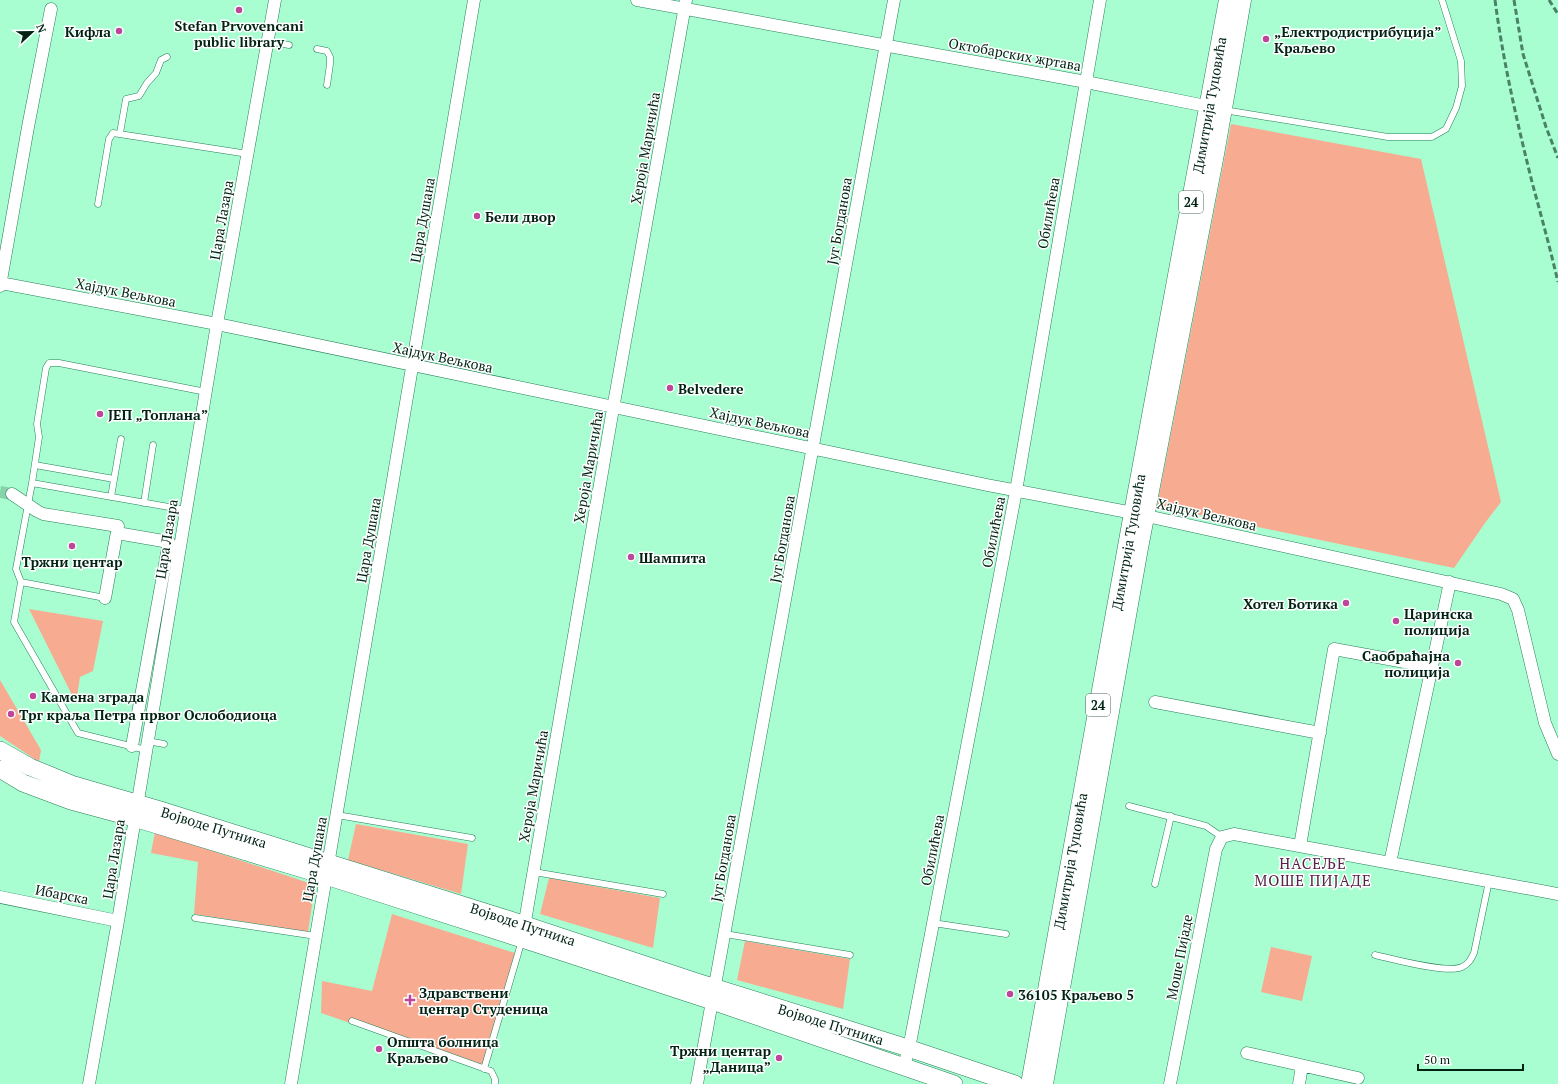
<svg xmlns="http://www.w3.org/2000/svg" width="1558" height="1084" font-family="'PT Serif',serif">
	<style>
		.green { fill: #f7ac91 }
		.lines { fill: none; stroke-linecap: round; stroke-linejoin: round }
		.street-tunnel { stroke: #86d2ab; stroke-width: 12; stroke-dasharray: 12 6; stroke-linecap: butt }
		.lane-casing { stroke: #267f58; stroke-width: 7 }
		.street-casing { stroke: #267f58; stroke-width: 13 }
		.secondary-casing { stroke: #267f58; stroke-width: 18 }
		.primary-casing { stroke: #267f58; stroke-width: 19 }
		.lane { stroke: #fff; stroke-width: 6 }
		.street { stroke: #fff; stroke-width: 12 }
		.secondary { stroke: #fff; stroke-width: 17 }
		.primary { stroke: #fff; stroke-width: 18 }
		.rail { stroke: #498266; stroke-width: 3; stroke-dasharray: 6 3; stroke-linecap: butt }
		.poi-dot { fill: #bd469b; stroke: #fff; stroke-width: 1.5 }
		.labels { text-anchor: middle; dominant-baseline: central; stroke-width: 3; stroke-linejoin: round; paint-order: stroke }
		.shield { fill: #fff; stroke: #4c655a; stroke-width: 1 }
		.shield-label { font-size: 13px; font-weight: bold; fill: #002314 }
		.poi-label { font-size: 14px; font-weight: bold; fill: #002314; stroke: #fff; text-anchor: start }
		.street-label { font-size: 14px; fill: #002314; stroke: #fff }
		.neighbourhood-label { font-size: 15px; letter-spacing: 1px; fill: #592049; stroke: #fff }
	</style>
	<rect width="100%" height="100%" fill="#a8fed1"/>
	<!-- green -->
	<path class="green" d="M1231 124 1421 159 1501 502 1485 523 1454 568 1157 506Z
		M29 609 103 621 93 671 80 677 76 703Z
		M0 680 41 750 39 762 0 736Z
		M356 824 468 844 461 894 348 860Z
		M155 832 315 885 308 932 194 914 198 862 151 853Z
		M549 878 660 898 653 948 540 914Z
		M392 914 518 954 484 1069 321 1013 322 981 372 991Z
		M745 941 850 959 843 1009 737 980Z
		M1271 947 1312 956 1302 1001 1261 992Z"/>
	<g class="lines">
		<!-- street-tunnel -->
		<path class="street-tunnel" d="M0 492 12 494"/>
		<defs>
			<path id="lane" d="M267 41 289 45
				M317 49 327 51 330 57V64L327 85
				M1224 110 1388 137H1432L1446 129 1456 108 1462 86 1461 61 1442 0
				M120 133 126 99 139 96 147 83 156 73 161 60 167 57
				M98 204 109 139 113 133 248 154
				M35 465 114 479
				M111 497 121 439
				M144 503 153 445
				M186 510 32 483 39 437 37 424 46 368 49 363H59L206 392
				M21 582 16 569 32 483
				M105 598 21 582 14 622 78 733 146 750
				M147 741 164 744
				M1129 806 1206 826 1222 837
				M337 815 472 838
				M534 872 663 894
				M1155 884 1171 816
				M195 918 316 936
				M933 923 1006 934
				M725 934 850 955
				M1375 955C1393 959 1447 974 1462 967 1469 964 1471 959 1474 953L1489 881
				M352 1021 491 1071 495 1079V1084
				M484 1069 522 940"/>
			<path id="street" d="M637 0 1086 82 1216 108
				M0 283 217 324 987 485 1133 513 1501 594 1513 599 1518 610 1545 723 1558 754
				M0 286 28 127 51 9
				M12 494 37 511 43 514 118 526 105 598
				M117 533 169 542 132 746
				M1155 702 1320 733
				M1300 846 1334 649 1432 667
				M1390 863 1450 582
				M0 897 118 921
				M523 933 611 420 686 0
				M1247 1053 1358 1078
				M904 1067 911 1038 1016 491 1100 0
				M89 1084 118 921 217 324 275 0
				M291 1084 474 0
				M697 1084 894 0
				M1170 1084 1216 849 1222 837 1234 834 1558 894
				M1299 1084 1302 1066"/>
			<path id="secondary" d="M0 750 30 767 74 785 160 810 501 917 697 982 908 1048 1015 1084
				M0 769 23 783 71 801 134 818 326 876 522 939 712 1001 954 1084"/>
			<path id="primary" d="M1030 1084 1133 513 1228 0
				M1044 1084 1139 548 1215 154 1242 0"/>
		</defs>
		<!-- lane casing -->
		<use href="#lane" class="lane-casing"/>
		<!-- street casing -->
		<use href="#street" class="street-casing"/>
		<!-- secondary casing -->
		<use href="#secondary" class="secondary-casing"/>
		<!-- primary casing -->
		<use href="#primary" class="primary-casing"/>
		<!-- lane -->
		<use href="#lane" class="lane"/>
		<!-- street -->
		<use href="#street" class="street"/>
		<!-- secondary -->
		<use href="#secondary" class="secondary"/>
		<!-- primary -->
		<use href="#primary" class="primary"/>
		<!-- rail -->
		<path class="rail" d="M1495 0C1503 61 1517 122 1532 182 1541 215 1550 248 1558 282
			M1514 0 1523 54 1546 127 1558 158
			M1549 0 1558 14"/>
	</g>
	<!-- markers -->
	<g class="poi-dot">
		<circle cx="239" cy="10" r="4"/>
		<circle cx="119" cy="31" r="4"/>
		<circle cx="1266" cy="39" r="4"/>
		<circle cx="477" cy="216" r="4"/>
		<circle cx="670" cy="388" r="4"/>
		<circle cx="100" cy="414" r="4"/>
		<circle cx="72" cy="546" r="4"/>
		<circle cx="631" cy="557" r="4"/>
		<circle cx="1346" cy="603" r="4"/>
		<circle cx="1396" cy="621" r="4"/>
		<circle cx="1458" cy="663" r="4"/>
		<circle cx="33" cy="696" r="4"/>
		<circle cx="11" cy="714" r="4"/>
		<circle cx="1010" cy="994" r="4"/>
		<path d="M408 994h4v4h4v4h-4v4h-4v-4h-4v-4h4z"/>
		<circle cx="379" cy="1049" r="4"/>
		<circle cx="779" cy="1058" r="4"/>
	</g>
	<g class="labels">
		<!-- shield labels -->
		<g class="shield">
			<rect x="1179" y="191" width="24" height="22" rx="3"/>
			<rect x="1086" y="694" width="24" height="22" rx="3"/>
		</g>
		<g class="shield-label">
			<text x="1191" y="202">24</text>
			<text x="1098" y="705">24</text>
		</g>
		<!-- poi labels -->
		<g class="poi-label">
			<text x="239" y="25" text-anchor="middle">Stefan Prvovencani<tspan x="239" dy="16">public library</tspan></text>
			<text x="111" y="31" text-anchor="end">Кифла</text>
			<text x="1274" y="31">„Електродистрибуција”<tspan x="1274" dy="16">Краљево</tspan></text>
			<text x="485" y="216">Бели двор</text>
			<text x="678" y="388">Belvedere</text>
			<text x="108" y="414">ЈЕП „Топлана”</text>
			<text x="639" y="557">Шампита</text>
			<text x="72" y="561" text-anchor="middle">Тржни центар</text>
			<text x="1338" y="603" text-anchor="end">Хотел Ботика</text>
			<text x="1404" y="613">Царинска<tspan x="1404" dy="16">полиција</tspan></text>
			<text x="1450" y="655" text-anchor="end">Саобраћајна<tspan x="1450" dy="16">полиција</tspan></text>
			<text x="41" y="696">Камена зграда</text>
			<text x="19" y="714">Трг краља Петра првог Ослободиоца</text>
			<text x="419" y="992">Здравствени<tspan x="419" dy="16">центар Студеница</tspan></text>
			<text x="1018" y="994">36105 Краљево 5</text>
			<text x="387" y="1041">Општа болница<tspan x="387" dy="16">Краљево</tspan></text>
			<text x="771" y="1050" text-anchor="end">Тржни центар<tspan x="771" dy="16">„Даница”</tspan></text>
		</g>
		<!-- street labels -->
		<g class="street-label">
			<text transform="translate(1015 54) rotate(10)">Октобарских жртава</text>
			<text transform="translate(1209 105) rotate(-80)">Димитрија Туцовића</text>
			<text transform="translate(645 148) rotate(-80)">Хероја Маричића</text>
			<text transform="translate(1048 213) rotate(-80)">Обилићева</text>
			<text transform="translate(221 220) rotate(-80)">Цара Лазара</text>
			<text transform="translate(422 220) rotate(-80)">Цара Душана</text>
			<text transform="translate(839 221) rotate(-80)">Југ Богданова</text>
			<text transform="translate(126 292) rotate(11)">Хајдук Вељкова</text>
			<text transform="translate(443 357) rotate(12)">Хајдук Вељкова</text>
			<text transform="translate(760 422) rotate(12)">Хајдук Вељкова</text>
			<text transform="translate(588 467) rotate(-80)">Хероја Маричића</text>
			<text transform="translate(1207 514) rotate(13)">Хајдук Вељкова</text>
			<text transform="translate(993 532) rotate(-79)">Обилићева</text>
			<text transform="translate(166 539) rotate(-81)">Цара Лазара</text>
			<text transform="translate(782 539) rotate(-80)">Југ Богданова</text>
			<text transform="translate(368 540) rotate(-80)">Цара Душана</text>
			<text transform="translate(1128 542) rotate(-80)">Димитрија Туцовића</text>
			<text transform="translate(533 786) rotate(-80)">Хероја Маричића</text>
			<text transform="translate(214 827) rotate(17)">Војводе Путника</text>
			<text transform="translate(932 850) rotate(-79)">Обилићева</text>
			<text transform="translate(723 858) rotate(-80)">Југ Богданова</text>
			<text transform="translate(113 859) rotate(-81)">Цара Лазара</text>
			<text transform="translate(314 859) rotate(-80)">Цара Душана</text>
			<text transform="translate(1070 861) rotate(-80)">Димитрија Туцовића</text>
			<text transform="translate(62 894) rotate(11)">Ибарска</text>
			<text transform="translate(523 924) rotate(18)">Војводе Путника</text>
			<text transform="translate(1179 957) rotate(-79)">Моше Пијаде</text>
			<text transform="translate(831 1024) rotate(17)">Војводе Путника</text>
		</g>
		<!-- neighbourhood labels -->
		<g class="neighbourhood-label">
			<text x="1313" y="863">НАСЕЉЕ<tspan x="1313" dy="17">МОШЕ ПИЈАДЕ</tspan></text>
		</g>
	</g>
	<!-- north arrow -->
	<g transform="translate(32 32) rotate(68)" stroke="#ffffff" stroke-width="3" paint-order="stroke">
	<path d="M0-3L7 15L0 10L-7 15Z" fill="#002314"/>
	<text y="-6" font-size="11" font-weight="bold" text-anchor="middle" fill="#002314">N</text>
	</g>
	<!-- scale -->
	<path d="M1418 1064v6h105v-6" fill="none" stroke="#002314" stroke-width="2"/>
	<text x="1424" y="1064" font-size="12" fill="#002314" stroke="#ffffff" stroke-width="3" paint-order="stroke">50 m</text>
</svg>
